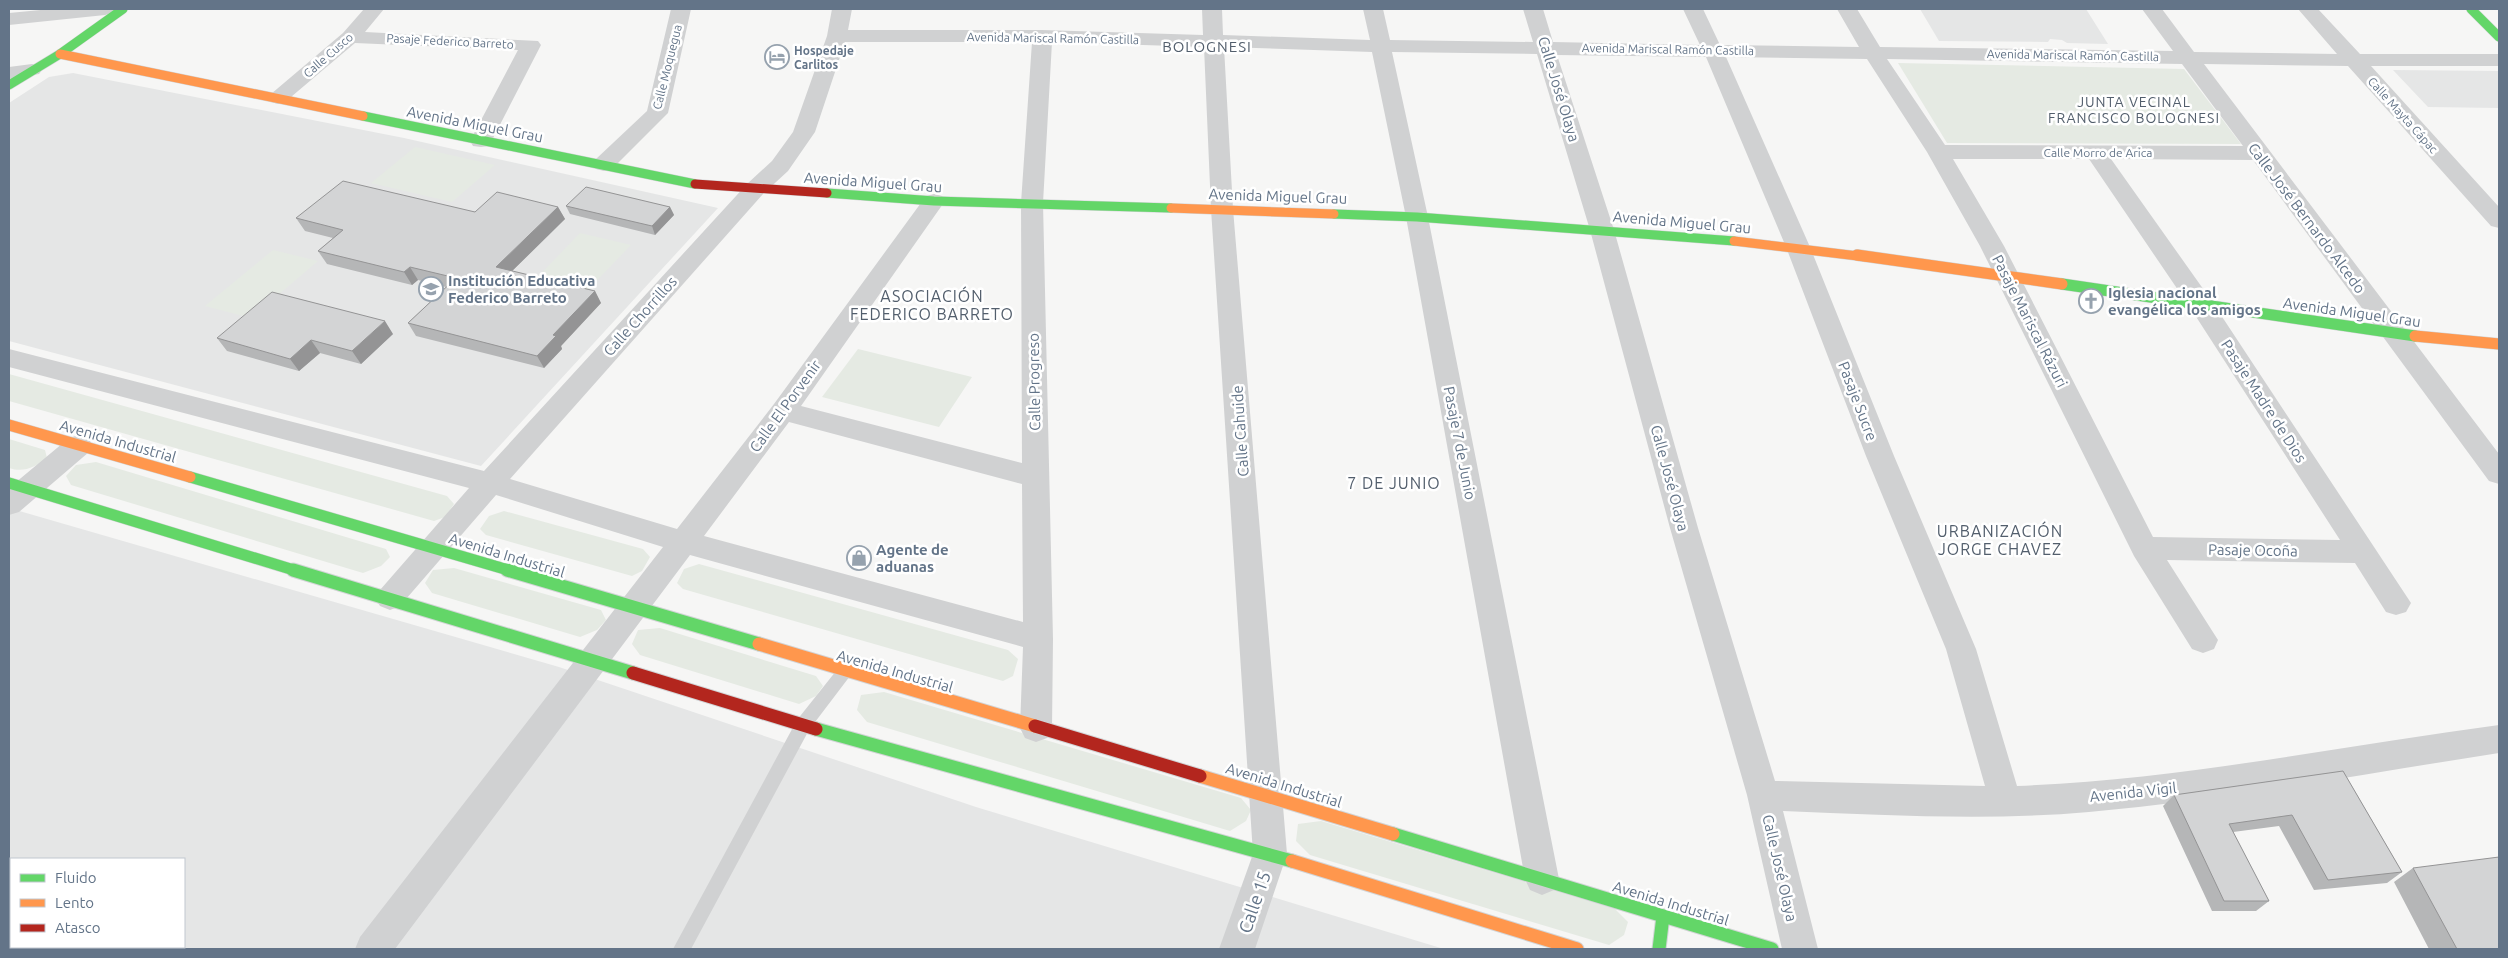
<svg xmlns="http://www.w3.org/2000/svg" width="2508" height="958" font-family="Ubuntu,sans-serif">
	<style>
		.built { fill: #e5e6e6; fill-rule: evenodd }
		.green { fill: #e5eae3 }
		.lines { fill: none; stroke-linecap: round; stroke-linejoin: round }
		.fast-far2-casing { stroke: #d2d4d6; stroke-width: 10 }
		.fast-far1-casing { stroke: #d2d4d6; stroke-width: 12 }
		.fast-casing { stroke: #d2d4d6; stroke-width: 15 }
		.slow-far2-casing { stroke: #d2d4d6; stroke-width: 10 }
		.slow-far1-casing { stroke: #d2d4d6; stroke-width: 12 }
		.slow-casing { stroke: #d2d4d6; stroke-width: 15 }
		.jam-far1-casing { stroke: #d2d4d6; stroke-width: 10 }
		.jam-casing { stroke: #d2d4d6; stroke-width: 15 }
		.lane { fill: #d0d1d2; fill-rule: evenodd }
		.street { fill: #d0d1d2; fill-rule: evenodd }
		.fast-far2 { stroke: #63d668; stroke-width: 9 }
		.fast-far1 { stroke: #63d668; stroke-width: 11 }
		.fast { stroke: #63d668; stroke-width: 13 }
		.slow-far2 { stroke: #ff974d; stroke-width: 9 }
		.slow-far1 { stroke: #ff974d; stroke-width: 11 }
		.slow { stroke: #ff974d; stroke-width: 13 }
		.jam-far1 { stroke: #b3261e; stroke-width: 9 }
		.jam { stroke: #b3261e; stroke-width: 13 }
		.wall { fill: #b5b6b7 }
		.shaded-wall { fill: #949495 }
		.building { fill: #d3d4d5; stroke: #949495 }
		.labels { text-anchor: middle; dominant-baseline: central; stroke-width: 5; stroke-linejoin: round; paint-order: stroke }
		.far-street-label { font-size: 12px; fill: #637488; stroke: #fff }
		.far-poi-label { font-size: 12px; font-weight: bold; fill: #637488; stroke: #fff; text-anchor: start }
		.far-neighbourhood-label { font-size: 14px; letter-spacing: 1px; fill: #525e6c; stroke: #fff }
		.far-quarter-label { font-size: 15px; letter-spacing: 1px; fill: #525e6c; stroke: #fff }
		.street-label { font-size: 15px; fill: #637488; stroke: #fff }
		.poi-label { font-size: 15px; font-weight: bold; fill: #637488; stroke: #fff; text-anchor: start }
		.neighbourhood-label { font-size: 16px; letter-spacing: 1px; fill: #525e6c; stroke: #fff }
		.near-street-label { font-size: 18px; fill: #637488; stroke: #fff }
	</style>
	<rect width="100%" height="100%" fill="#f6f6f5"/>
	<!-- built -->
	<path class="built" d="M1920 9H2086L2108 44 2067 43 2062 40 2050 39 2048 42 1939 41Z
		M2393 70 2499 71V108L2428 107Z
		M73 73 404 138 718 208 481 466 9 341V103L49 77Z
		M9 508 559 667 976 807 1444 949H9ZM11 859H184V947H11Z"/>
	<!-- green -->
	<path class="green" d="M1898 63 2184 69 2241 144 1947 143Z
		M415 147 495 165 452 202 371 183Z
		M580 233 631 245 581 297 530 285Z
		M273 250 318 261 251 318 205 306Z
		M858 349 972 377 939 427 822 397Z
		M9 374 447 496 454 504 445 517 434 521 9 401Z
		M9 439 45 450 47 458C35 467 24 473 9 468Z
		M96 462 386 549 390 557 381 566 363 573 71 485 66 476 76 465Z
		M504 511 643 549 650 557 642 571 632 576 486 535 480 529 489 516Z
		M699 564 1008 650 1018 659 1013 676 1003 681 683 589 677 583 684 569Z
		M454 568 601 610 606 620 597 630 580 637 432 593 425 583 433 570Z
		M660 628 816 676 823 686 816 696 799 704 640 655 632 644 638 630Z
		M884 692 1241 798 1251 810 1246 821 1230 831 867 722 857 710 861 695Z
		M1321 821 1615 909 1628 922 1624 935 1609 945 1310 855 1296 841 1298 824Z"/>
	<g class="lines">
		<defs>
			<path id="fast-far2" d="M2471 9 2499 37
				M9 85 60 54 123 9
				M363 116 695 184
				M827 193 934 201 1171 208
				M1334 214 1417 217 1734 241"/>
			<path id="fast-far1" d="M2062 284 2415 336
				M190 477 512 571
				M9 483 297 571"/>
			<path id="fast" d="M293 570 633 673
				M507 570 759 644
				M816 729 1292 861
				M1393 834 1772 949
				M1659 949 1663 916"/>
			<path id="slow-far2" d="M60 54 363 116
				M1171 208 1334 214
				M1734 241 1866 257"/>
			<path id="slow-far1" d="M1857 255 2062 284
				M2415 336 2499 344
				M9 425 190 477"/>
			<path id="slow" d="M759 644 1035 726
				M1200 776 1393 834
				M1292 861 1577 949"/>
			<path id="jam-far1" d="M695 184 827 193"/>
			<path id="jam" d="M633 673 816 729
				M1035 726 1200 776"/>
		</defs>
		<!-- fast-far2 casing -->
		<use href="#fast-far2" class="fast-far2-casing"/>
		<!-- fast-far1 casing -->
		<use href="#fast-far1" class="fast-far1-casing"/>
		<!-- fast casing -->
		<use href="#fast" class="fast-casing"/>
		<!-- slow-far2 casing -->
		<use href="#slow-far2" class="slow-far2-casing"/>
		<!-- slow-far1 casing -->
		<use href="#slow-far1" class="slow-far1-casing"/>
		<!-- slow casing -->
		<use href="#slow" class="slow-casing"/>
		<!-- jam-far1 casing -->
		<use href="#jam-far1" class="jam-far1-casing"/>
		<!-- jam casing -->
		<use href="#jam" class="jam-casing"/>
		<!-- lane -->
		<path class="lane" d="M845 664 850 666 853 671 850 676 809 730 691 949H673L797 720 840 666Z"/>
		<!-- street -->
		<path class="street" d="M51 9H115L112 13 105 15 9 25V13Z
			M364 9H384L365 32 538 41 541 45 489 146 481 147 473 146 470 141 518 50 355 43 285 102 278 104 271 102 268 98 271 94 343 33Z
			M671 9H691L668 113 612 169 604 171 596 169 593 164 596 159 647 111Z
			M832 9H852L848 30H1042L1203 35 1202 9H1222L1223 35 1370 40 1363 9H1383L1390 40 1533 42 1523 9H1543L1553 42 1700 45 1683 9H1703L1720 45 1859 47 1837 9H1857L1880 47 2173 51 2142 9H2162L2194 52 2337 54 2298 9H2318L2360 54H2499V66H2371L2499 207V228L2491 226 2348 66 2204 64 2499 454V484L2489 481 2253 160 2111 159 2211 300 2411 603 2406 612 2396 615 2386 612 2355 563 2167 560 2218 640 2214 649 2203 653 2192 649 2134 556 1980 246 1927 152 1867 59 1726 57 1810 247 1894 456 1976 649 2017 786C2179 780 2339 746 2499 725V753C2363 774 2226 800 2089 812 1987 821 1885 815 1783 811L1818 949H1782L1747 795 1670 528 1590 230 1537 54 1392 52 1428 217 1559 879 1554 890 1542 895 1530 890 1525 879 1406 217 1372 52 1224 47 1233 209 1287 854 1255 949H1219L1253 854 1211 209 1204 47 1052 42 1043 203 1053 639 1052 728 1047 738 1036 742 1025 738 1020 728 1023 647 690 555 395 949H355L360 937 663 547 496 495 400 606 390 610 380 606 375 598 380 590 469 488 9 367V349L484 471 747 184 772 161 793 132 827 36ZM845 42H1032L1021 203 1022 463 801 406 945 201 942 196 934 194 926 196 774 404 677 529 510 479 763 194 788 171 815 132ZM1557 55 1706 57 1786 247 1866 456 1946 649 1985 786 1775 781 1698 528 1614 230ZM1887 59 2182 64 2243 146 1945 145ZM1953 159H2089L2193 312 2340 540 2153 537 2004 246ZM789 422 1022 484 1023 622 704 536Z
			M32 64 39 66 42 70 39 74 9 79V67Z
			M79 435 89 438 92 445 89 452 19 512 9 515V488L69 438Z"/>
		<!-- fast-far2 -->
		<use href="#fast-far2" class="fast-far2"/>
		<!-- fast-far1 -->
		<use href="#fast-far1" class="fast-far1"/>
		<!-- fast -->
		<use href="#fast" class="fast"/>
		<!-- slow-far2 -->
		<use href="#slow-far2" class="slow-far2"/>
		<!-- slow-far1 -->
		<use href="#slow-far1" class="slow-far1"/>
		<!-- slow -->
		<use href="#slow" class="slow"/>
		<!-- jam-far1 -->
		<use href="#jam-far1" class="jam-far1"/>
		<!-- jam -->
		<use href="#jam" class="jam"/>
	</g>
	<!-- wall -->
	<path class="wall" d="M566 206 670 207 674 215 655 235 570 214Z
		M558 207 565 219 512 271 595 291 601 303 561 346 562 349 544 368 416 336 408 323 446 287 418 280 412 285 327 264 318 251 333 238 305 231 296 218 475 212Z
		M393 334 361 364 320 353 299 371 227 351 217 338Z
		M2343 771 2402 872 2387 883 2314 890 2279 826 2233 832 2269 901 2256 911H2212L2163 806 2174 795Z
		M2413 868 2499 949H2429L2394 882Z"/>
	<!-- shaded-wall -->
	<path class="shaded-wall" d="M558 207 565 219 503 280 496 267Z
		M670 207 674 215 655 235 652 226Z
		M410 267 418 280 412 285 404 272Z
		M595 291 601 303 561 346 562 349 544 368 537 356 553 335Z
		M385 321 393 334 361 364 352 351Z
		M311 340 320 353 299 371 290 359Z"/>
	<!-- building -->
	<path class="building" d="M343 181 475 212 497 192 558 207 496 267 595 291 553 335 556 336 537 356 408 323 456 278 410 267 404 272 318 251 343 230 296 218Z
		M586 187 670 207 652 226 566 206Z
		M272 292 385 321 352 351 311 340 290 359 217 338Z
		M2343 771 2402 872 2328 880 2292 815 2229 824 2269 901H2224L2174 795Z
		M2499 857V949H2457L2413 868Z"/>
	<!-- icons -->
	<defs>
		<symbol id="hotel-ring" viewBox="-11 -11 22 22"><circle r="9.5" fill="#fff" stroke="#96a2ae" stroke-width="1.5"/><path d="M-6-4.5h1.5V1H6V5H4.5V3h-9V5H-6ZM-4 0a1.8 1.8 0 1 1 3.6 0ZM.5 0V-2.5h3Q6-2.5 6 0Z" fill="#96a2ae"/></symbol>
		<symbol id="school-ring" viewBox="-11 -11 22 22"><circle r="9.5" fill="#fff" stroke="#96a2ae" stroke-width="1.5"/><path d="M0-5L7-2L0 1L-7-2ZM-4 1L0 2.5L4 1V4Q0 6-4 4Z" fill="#96a2ae"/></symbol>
		<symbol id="church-ring" viewBox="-11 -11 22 22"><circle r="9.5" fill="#fff" stroke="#96a2ae" stroke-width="1.5"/><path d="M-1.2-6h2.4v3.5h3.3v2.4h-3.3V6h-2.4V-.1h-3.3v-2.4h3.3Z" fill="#96a2ae"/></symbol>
		<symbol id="shop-ring" viewBox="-11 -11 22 22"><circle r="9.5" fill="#fff" stroke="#96a2ae" stroke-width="1.5"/><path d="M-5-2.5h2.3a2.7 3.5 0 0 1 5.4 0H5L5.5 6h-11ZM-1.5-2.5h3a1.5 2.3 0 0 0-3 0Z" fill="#96a2ae"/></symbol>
	</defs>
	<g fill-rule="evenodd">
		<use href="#hotel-ring" x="763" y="43" width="28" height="28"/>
		<use href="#school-ring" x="417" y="275" width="28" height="28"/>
		<use href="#church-ring" x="2077" y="287" width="28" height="28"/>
		<use href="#shop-ring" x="845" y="544" width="28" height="28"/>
	</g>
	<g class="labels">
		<!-- far-street labels -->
		<g class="far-street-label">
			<text transform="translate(1053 38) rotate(1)">Avenida Mariscal Ramón Castilla</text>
			<text transform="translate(450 41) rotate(3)">Pasaje Federico Barreto</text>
			<text transform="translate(1668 49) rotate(1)">Avenida Mariscal Ramón Castilla</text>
			<text transform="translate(328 55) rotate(-41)">Calle Cusco</text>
			<text transform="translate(2073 55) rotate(1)">Avenida Mariscal Ramón Castilla</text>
			<text transform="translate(667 67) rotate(-76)">Calle Moquegua</text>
			<text transform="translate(2403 115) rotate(48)">Calle Mayta Cápac</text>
			<text x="2098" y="152">Calle Morro de Arica</text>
		</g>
		<!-- far-poi labels -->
		<g class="far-poi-label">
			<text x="794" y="50">Hospedaje<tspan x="794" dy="14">Carlitos</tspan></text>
		</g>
		<!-- far-neighbourhood labels -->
		<g class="far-neighbourhood-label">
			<text x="2134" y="102">JUNTA VECINAL<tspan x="2134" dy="16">FRANCISCO BOLOGNESI</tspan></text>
		</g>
		<!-- far-quarter labels -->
		<g class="far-quarter-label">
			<text x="1207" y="46">BOLOGNESI</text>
		</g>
		<!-- street labels -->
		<g class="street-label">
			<text transform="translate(1559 89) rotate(73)">Calle José Olaya</text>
			<text transform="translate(475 124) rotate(11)">Avenida Miguel Grau</text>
			<text transform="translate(873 182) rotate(4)">Avenida Miguel Grau</text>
			<text transform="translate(1278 196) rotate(2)">Avenida Miguel Grau</text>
			<text transform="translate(2307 218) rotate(53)">Calle José Bernardo Alcedo</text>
			<text transform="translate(1682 222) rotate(5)">Avenida Miguel Grau</text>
			<text transform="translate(2352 312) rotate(8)">Avenida Miguel Grau</text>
			<text transform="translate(640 316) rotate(-48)">Calle Chorrillos</text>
			<text transform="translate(2030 321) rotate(63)">Pasaje Mariscal Rázuri</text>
			<text transform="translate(1034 382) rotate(-91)">Calle Progreso</text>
			<text transform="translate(1858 401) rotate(69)">Pasaje Sucre</text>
			<text transform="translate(2264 401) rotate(57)">Pasaje Madre de Dios</text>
			<text transform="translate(785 406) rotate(-54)">Calle El Porvenir</text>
			<text transform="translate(1240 431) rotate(-94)">Calle Cahuide</text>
			<text transform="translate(118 441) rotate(16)">Avenida Industrial</text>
			<text transform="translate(1460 443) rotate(79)">Pasaje 7 de Junio</text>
			<text transform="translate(1670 478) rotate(75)">Calle José Olaya</text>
			<text transform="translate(2253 550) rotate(1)">Pasaje Ocoña</text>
			<text transform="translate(507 555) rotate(17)">Avenida Industrial</text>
			<text transform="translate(895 671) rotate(16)">Avenida Industrial</text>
			<text transform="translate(1284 785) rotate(17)">Avenida Industrial</text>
			<text transform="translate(2133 792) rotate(-6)">Avenida Vigil</text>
			<text transform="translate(1780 868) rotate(77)">Calle José Olaya</text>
			<text transform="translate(1671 903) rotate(17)">Avenida Industrial</text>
		</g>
		<!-- poi labels -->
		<g class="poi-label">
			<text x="448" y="280">Institución Educativa<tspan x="448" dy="17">Federico Barreto</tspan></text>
			<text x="2108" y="292">Iglesia nacional<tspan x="2108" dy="17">evangélica los amigos</tspan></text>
			<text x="876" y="549">Agente de<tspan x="876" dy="17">aduanas</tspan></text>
		</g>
		<!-- neighbourhood labels -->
		<g class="neighbourhood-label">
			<text x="932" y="296">ASOCIACIÓN<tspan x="932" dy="18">FEDERICO BARRETO</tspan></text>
			<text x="1394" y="483">7 DE JUNIO</text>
			<text x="2000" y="531">URBANIZACIÓN<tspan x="2000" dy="18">JORGE CHAVEZ</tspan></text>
		</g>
		<!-- near-street labels -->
		<g class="near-street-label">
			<text transform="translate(1254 902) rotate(-71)">Calle 15</text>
		</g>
	</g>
	<!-- border -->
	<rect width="2508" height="958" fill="none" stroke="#637488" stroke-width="20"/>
	<!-- legend -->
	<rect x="10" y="858" width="175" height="90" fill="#ffffff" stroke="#c1c7cf"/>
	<rect x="20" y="874" width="25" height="8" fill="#63d668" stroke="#c1c7cf"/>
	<text x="55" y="883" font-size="15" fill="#637488">Fluido</text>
	<rect x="20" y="899" width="25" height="8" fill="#ff974d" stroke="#c1c7cf"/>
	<text x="55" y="908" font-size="15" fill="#637488">Lento</text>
	<rect x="20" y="924" width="25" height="8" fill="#b3261e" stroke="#c1c7cf"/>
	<text x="55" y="933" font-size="15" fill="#637488">Atasco</text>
</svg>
